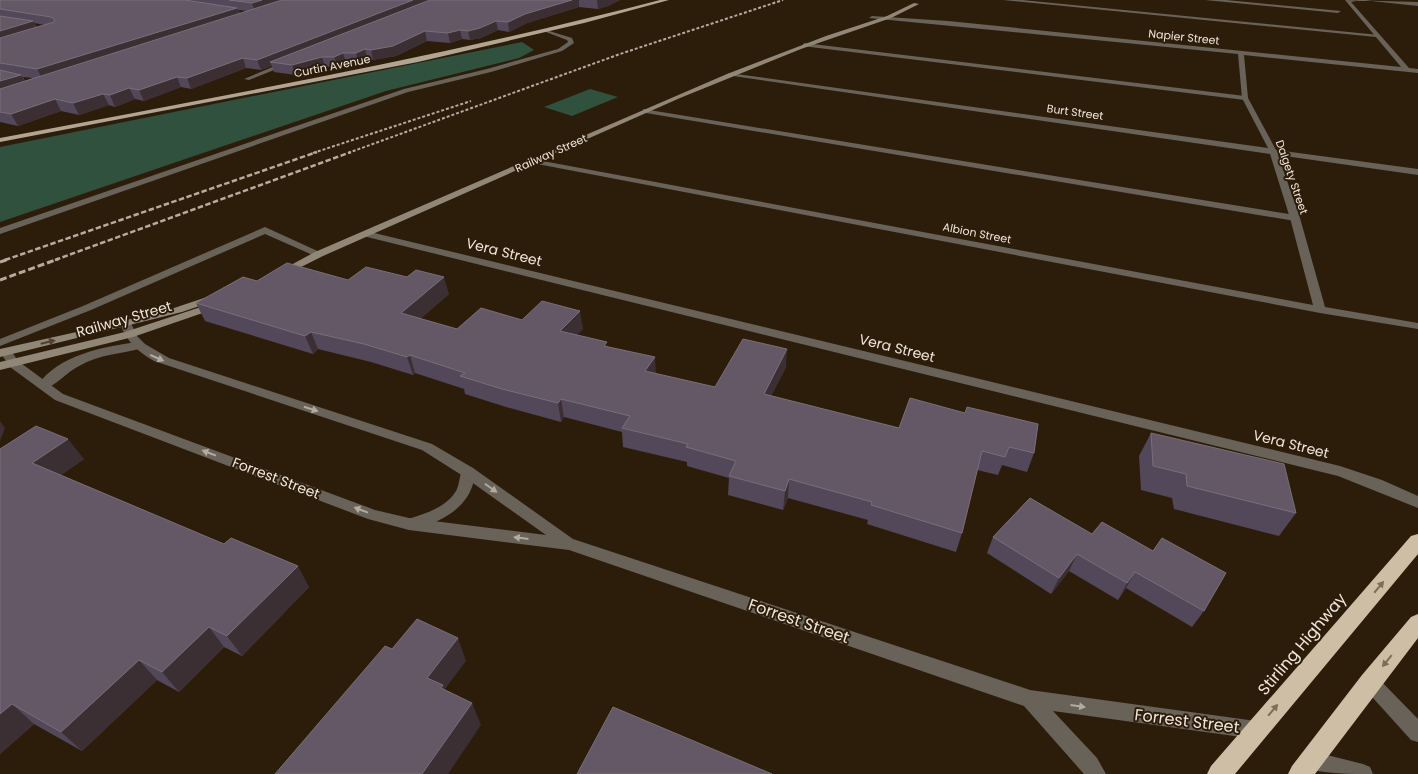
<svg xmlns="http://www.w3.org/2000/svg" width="1418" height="774" font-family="Poppins,sans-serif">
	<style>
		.green { fill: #30513e }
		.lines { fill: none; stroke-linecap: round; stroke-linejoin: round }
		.lane { fill: #686258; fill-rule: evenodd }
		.street { fill: #686258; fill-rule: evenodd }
		.secondary { fill: #918777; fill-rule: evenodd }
		.primary { fill: #b1a490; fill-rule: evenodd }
		.highway { fill: #cebea6; fill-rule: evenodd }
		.rail-far2 { stroke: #b6ab9d; stroke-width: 2; stroke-dasharray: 3 2; stroke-linecap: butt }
		.rail-far1 { stroke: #b6ab9d; stroke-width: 2.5; stroke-dasharray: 5.5 2.5; stroke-linecap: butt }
		.rail { stroke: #b6ab9d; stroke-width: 3; stroke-dasharray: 7 3; stroke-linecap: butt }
		.wall { fill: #53475a; fill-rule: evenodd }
		.shaded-wall { fill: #3c2f34 }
		.building { fill: #645867; stroke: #7a6e79 }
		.oneway { fill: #4f4231 }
		.oneway2 { fill: #b3aba0 }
		.oneway3 { fill: #7d6e58 }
		.labels { text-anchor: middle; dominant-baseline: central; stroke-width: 4; stroke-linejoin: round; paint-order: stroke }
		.far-street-label { font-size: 11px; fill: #f0e6da; stroke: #2c1d0b }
		.street-label { font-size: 14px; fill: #f0e6da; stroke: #2c1d0b }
		.near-street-label { font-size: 16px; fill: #f0e6da; stroke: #2c1d0b }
	</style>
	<rect width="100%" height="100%" fill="#2c1d0b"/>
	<!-- green -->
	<path class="green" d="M522 42 534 50 519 58 386 91 0 222V147Z
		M590 89 618 97 572 116 544 107Z"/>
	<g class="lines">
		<!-- lane -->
		<path class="lane" d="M1003 0H1022L1379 35 1376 37Z
			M546 30 572 38 574 43 562 51 491 72 408 92 0 234V228L404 89 487 69 558 49 568 42 567 40 546 32Z
			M804 43 1245 96 1248 98 1245 100 802 46Z
			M643 109 1295 215 1300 218 1295 221 646 113H643Z
			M265 227 324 254 319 257 315 256 265 234 91 310 0 346V339L83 306Z
			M139 342 143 344 145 346 143 348C121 354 100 354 79 366 67 372 54 387 43 390L37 386C58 355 104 346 139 342Z
			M468 467 473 468C476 473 475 475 474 480 469 504 449 517 428 525 420 527 412 531 405 528L402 524 405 520C423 514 445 509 456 491 460 484 459 475 463 468Z"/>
		<!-- street -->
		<path class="street" d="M1205 0H1226L1341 11 1338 13Z
			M1345 0 1418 2V6L1362 0 1351 2 1409 68 1418 69V73L1244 55 1248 98 1276 150 1418 169V175L1278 155 1300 218 1325 307 1418 323V329L1320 313 532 163 528 161 532 159 1313 305 1290 218 1270 154 726 75 729 73 1268 148 1242 98 1238 54 869 18 872 16 948 21 1401 67Z
			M287 61 290 63 289 64 249 80 244 79Z
			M366 231 1340 466 1382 480 1418 496V508L1338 476 363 236V232Z
			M126 320 130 321 137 336 145 344 169 358 432 444 473 468 573 539 1030 690 1256 721 1263 723 1266 730 1263 737 1256 739 1053 711 1097 758 1106 774H1084L1024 706 569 550 409 530 368 519 55 400 10 367 0 352 2 349H10L18 361 63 394 375 510 409 518 546 535 463 476 422 450 154 361C138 352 126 341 120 323Z
			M1370 674 1376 676 1418 719V742L1411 740 1364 688 1361 682 1364 676Z
			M1311 751 1363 764 1370 767 1373 774C1350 774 1326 774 1304 768L1301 761 1304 754Z"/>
		<!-- secondary -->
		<path class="secondary" d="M914 3 919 4 891 18 801 49 680 98 323 256 285 275H277L276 273 315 252 727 74 826 36 887 16Z
			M207 297 211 298 212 300 211 302 182 312 0 357V349L99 327 174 308Z
			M216 302 220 303 221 305 220 307 133 337 0 370V362L125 332Z"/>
		<!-- primary -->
		<path class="primary" d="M660 0H669L584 23 418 62 0 142V138C221 96 442 57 660 0Z"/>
		<!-- highway -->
		<path class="highway" d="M1418 534V554L1235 774H1207L1211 766 1411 536Z
			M1418 614V638L1315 774H1288L1292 766 1362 675 1411 617Z"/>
		<!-- rail-far2 -->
		<path class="rail-far2" d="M313 153 471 101
			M348 153 620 54 783 0"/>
		<!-- rail-far1 -->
		<path class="rail-far1" d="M5 260 317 152
			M55 260 351 152"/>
		<!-- rail -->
		<path class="rail" d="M0 262 9 259
			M0 280 58 259"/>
	</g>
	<!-- wall -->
	<path class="wall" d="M0 0H620L608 6 598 9 579 7 527 23 509 32 498 30 481 38 470 40 462 39 450 43 427 41 396 56 373 60 367 59 359 63H346L338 67H325L296 75 274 72 272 66 261 70 246 68 191 89 181 87 144 101 135 99 115 107 109 105 79 115 61 111 18 126 0 122ZM238 10 247 11 240 13ZM34 23 45 25 37 27ZM23 77 33 78 25 81Z
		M348 280 449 294 420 319 457 329 522 320 583 329 576 335 607 346 656 374 715 387 786 367 771 396 899 428 910 398 1034 453 1027 472 1002 465 998 475 977 470 962 533 956 552 867 524 868 520 788 498 783 510 728 495 729 478 687 466V462L623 447 622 432 564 417 561 422 506 407 465 394 464 389 415 373 413 375 371 362 318 349 313 354 205 321 196 303 257 281Z
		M1151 433 1296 513 1279 536 1174 509 1172 498 1141 490 1139 456Z
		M0 449 84 459 61 475 309 587 242 656 224 647 179 692 157 680 82 751 34 724 0 754Z
		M1030 498 1204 611 1192 627 1126 588 1118 600 1069 571 1051 594 987 553 993 537Z"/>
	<!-- shaded-wall -->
	<path class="shaded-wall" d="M262 0H294L255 12 252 3Z
		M413 0H437L270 62 272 66 261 70 257 60Z
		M572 0H579V7L527 23 509 32 508 22 525 14Z
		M597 0H620L608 6 598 9Z
		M237 8 241 17 43 80 37 69Z
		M33 21 38 31 0 42V31Z
		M496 21 498 30 481 38 470 40 468 31Z
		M460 30 462 39 450 43 448 33Z
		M425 31 427 41 396 56 373 60 371 50Z
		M365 49 367 59 359 63 356 53Z
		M343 53 346 63 338 67 334 57Z
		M322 57 325 67 296 75 292 65Z
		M243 58 246 68 191 89 187 78Z
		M21 75 27 85 0 94V81Z
		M177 77 181 87 144 101 139 90Z
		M129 88 135 99 115 107 110 95Z
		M103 94 109 105 79 115 73 103Z
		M55 99 61 111 18 126 11 114Z
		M444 277 449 294 406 331 401 313Z
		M580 311 583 329 563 349 560 331Z
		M311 332 318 349 313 354 305 336Z
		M787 349 786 367 763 412 764 394Z
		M410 355 415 373 413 375 407 357Z
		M655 357 656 375 645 371Z
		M561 399 564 417 561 422 558 403Z
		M0 421 5 428 0 441Z
		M68 439 84 459 48 484 32 463Z
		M789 479 788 498 783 510 785 491Z
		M1077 554 1069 571 1051 594 1059 578Z
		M298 566 309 587 242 656 227 636Z
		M1135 572 1126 588 1118 600 1127 583Z
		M209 627 224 647 179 692 162 672Z
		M458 638 466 661 445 689 453 707 427 678Z
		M139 660 157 680 82 751 61 732Z
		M472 703 481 725 448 774H422Z
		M12 704 34 724 0 754V714Z"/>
	<!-- building -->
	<path class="building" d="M0 0H185L237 8 37 69 0 63V38L54 22 55 20 51 17 0 9Z
		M229 0H262L252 3Z
		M282 0H413L257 60 243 58 187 78 177 77 139 90 129 88 110 95 103 94 73 103 55 99 11 114 0 112V89Z
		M430 0H572L525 14 508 22 496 21 480 28 468 31 460 30 448 33 425 31 393 46 371 50 365 49 356 53H343L334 57H322L292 65 270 62Z
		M0 16 33 21 0 31Z
		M0 70 21 75 0 81Z
		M287 263 348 280 366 267 407 277 416 270 444 277 401 313 457 329 481 308 522 320 542 301 580 311 560 331 607 342 604 346 655 357 645 371 715 387 743 339 787 349 764 394 899 428 910 398 965 413 967 407 1038 424 1034 453 1009 447 1005 457 982 451 962 533 871 505 872 502 789 479 785 491 729 476 736 461 686 447 688 444 622 428 630 416 561 399 558 403 502 389 460 376 465 373 410 355 407 357 364 344 311 332 305 336 196 303 243 277 257 281Z
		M36 426 68 439 32 463 224 544 231 538 298 566 227 636 209 627 162 672 139 660 61 732 12 704 0 714V449Z
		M1151 433 1284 464 1296 513 1187 486 1186 474 1153 466Z
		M1030 498 1092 534 1102 522 1153 551 1162 538 1226 573 1204 611 1135 572 1127 583 1077 554 1059 578 993 537Z
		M417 619 458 638 427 678 443 685 441 688 472 703 422 774H275L385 646 392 649Z
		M613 707 772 774H577Z"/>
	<!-- one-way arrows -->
	<defs><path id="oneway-solid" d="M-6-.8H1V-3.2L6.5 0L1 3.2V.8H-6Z" transform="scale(1.25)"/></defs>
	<use class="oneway" href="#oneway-solid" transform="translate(48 342) rotate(-13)"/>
	<g class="oneway2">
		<use href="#oneway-solid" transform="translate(157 358) rotate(24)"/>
		<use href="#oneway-solid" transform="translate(311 409) rotate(18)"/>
		<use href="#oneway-solid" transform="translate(209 453) rotate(-159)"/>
		<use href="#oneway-solid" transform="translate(491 488) rotate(35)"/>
		<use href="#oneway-solid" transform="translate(361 510) rotate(-159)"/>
		<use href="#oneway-solid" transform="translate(521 538) rotate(-173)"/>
		<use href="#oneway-solid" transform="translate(1078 706) rotate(8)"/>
	</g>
	<g class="oneway3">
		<use href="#oneway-solid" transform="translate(1379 587) rotate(-50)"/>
		<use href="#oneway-solid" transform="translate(1387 661) rotate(129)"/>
		<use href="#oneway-solid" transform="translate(1273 710) rotate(-50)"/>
	</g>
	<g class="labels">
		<!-- far-street labels -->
		<g class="far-street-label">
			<text transform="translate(1184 37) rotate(6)">Napier Street</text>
			<text transform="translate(332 66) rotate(-11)">Curtin Avenue</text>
			<text transform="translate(1075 112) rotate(8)">Burt Street</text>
			<text transform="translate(551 153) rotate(-24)">Railway Street</text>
			<text transform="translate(1292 177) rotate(71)">Dalgety Street</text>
			<text transform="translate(977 233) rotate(11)">Albion Street</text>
		</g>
		<!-- street labels -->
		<g class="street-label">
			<text transform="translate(504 252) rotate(14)">Vera Street</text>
			<text transform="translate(124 319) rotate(-16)">Railway Street</text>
			<text transform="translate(897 348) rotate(14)">Vera Street</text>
			<text transform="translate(1291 444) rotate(14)">Vera Street</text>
			<text transform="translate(276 478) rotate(21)">Forrest Street</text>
		</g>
		<!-- near-street labels -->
		<g class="near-street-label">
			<text transform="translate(799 621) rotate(19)">Forrest Street</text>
			<text transform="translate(1302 644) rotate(-50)">Stirling Highway</text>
			<text transform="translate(1187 721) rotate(7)">Forrest Street</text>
		</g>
	</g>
</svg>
